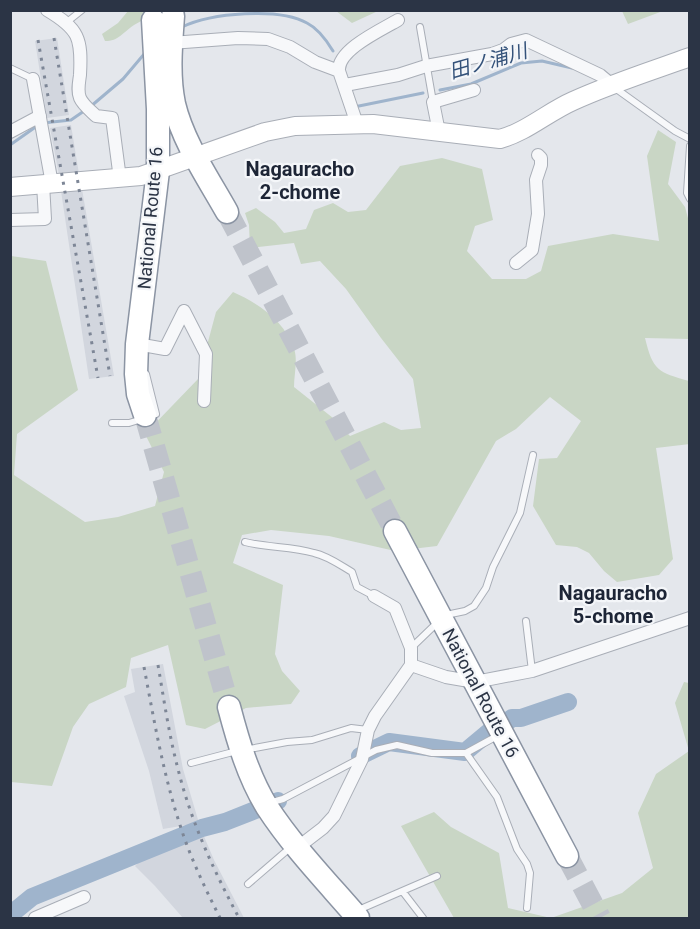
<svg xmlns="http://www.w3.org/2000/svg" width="700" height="929" font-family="Roboto,'Noto Sans JP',sans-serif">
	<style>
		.built { fill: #d2d6de }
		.green { fill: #c9d6c5 }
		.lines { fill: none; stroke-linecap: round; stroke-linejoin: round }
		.stream { stroke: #9fb4cc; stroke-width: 3 }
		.river { stroke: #9fb4cc; stroke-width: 18 }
		.highway-tunnel { stroke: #bfc3cb; stroke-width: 22; stroke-dasharray: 22 11; stroke-linecap: butt }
		.lane-casing { stroke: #a9aeb7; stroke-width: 8 }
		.street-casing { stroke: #a9aeb7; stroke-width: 14 }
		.secondary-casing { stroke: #a9aeb7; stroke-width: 20 }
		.highway-casing { stroke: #8b94a3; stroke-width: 25 }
		.lane { stroke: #f7f8fa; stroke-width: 6 }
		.street { stroke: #f7f8fa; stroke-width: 12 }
		.secondary { stroke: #fff; stroke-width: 18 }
		.highway { stroke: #fff; stroke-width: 22 }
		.rail { stroke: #7d8696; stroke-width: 3; stroke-dasharray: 3 6; stroke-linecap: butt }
		.labels { text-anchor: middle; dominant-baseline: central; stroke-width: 4.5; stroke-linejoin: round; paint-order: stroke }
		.street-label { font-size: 18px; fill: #2b3445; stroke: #f4f6f9 }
		.water-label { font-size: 20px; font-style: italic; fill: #34527a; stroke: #f4f6f9 }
		.neighbourhood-label { font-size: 20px; font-weight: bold; fill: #1d2536; stroke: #f4f6f9 }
	</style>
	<rect width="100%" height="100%" fill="#e4e7ec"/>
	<!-- built -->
	<path class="built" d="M57 38 69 115 47 118 35 41Z
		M71 125 79 174 59 175 50 128Z
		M82 189 114 376 89 379 61 191Z
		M163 664 183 769 199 823 163 829 149 771 124 696 135 692 131 669Z
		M203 834 214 860 244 918H183L155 886 135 866 147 855Z"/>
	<!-- green -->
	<path class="green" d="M128 11H171C158 12 146 18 134 25 122 33 119 41 105 41L102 34 118 23Z
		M336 11H378L352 23Z
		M622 11H663L628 24Z
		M658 130 676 142 668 184 685 207 689 222V339L645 338C653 371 658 372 689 381L690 444 656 448 673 559 659 575 617 582 604 571 589 553 577 547 556 545 533 506 539 459 557 458 581 421 550 397 516 429 496 441 437 546 395 551 329 536 271 530 242 535 233 563 283 585 275 654 282 671 300 691 291 704 246 708 205 729 186 725 168 645 131 658 126 687 89 704 73 727 52 786 11 782V256L46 261 78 390 17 434 14 475 85 522 118 517 155 506 164 472 145 434 198 379 216 312 233 292C258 303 285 321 294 349 298 359 294 375 294 387L333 418 350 436 384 422 401 430 421 428 413 379 381 338 346 289 320 261 301 264 294 243 250 248 249 225 245 213 256 208 275 222 284 233 306 229 314 210 333 203 348 212 366 210 400 166 442 158 482 169 493 220 475 226 467 251 492 279H526L541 271 548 246 613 234 659 241 647 156Z
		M684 682 689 683V918H454L401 826 434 812 451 827 499 853 508 908 551 918 622 893 653 868 638 813 656 774 689 751 675 703Z"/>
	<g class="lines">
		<!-- stream -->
		<path class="stream" d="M182 27C211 13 279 7 307 23 317 28 327 41 333 51
			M440 90 471 84 521 63 542 61 572 68
			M90 107 123 79 145 53
			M354 107 423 93
			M43 123 71 120 84 111
			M10 145 37 126"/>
		<!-- river -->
		<path class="river" d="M508 721 512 718H521L568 702
			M360 756 389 742 465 752 489 732
			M10 915 32 897 202 828 225 822 278 801"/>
		<!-- highway-tunnel -->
		<path class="highway-tunnel" d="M227 212 395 531
			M145 415 229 707
			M567 856 600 918"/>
		<defs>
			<path id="lane" d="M67 22 82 10
				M420 27 433 102
				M10 68 33 79
				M615 88 675 131 690 139
				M690 146 687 193 690 199
				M146 374 156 414
				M112 423H129L142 419
				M245 542C268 548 292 546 314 553 328 556 340 565 352 572L357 587 374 596
				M446 615 465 611 474 606 486 588 493 567 520 513 533 455
				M526 621 532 671
				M411 648 438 622
				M466 753 497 797 517 849 527 864 530 873 527 908
				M191 763 233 752 287 742 312 740 351 728 368 730
				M269 803 283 799 376 750 397 745 432 753H466L499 735
				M248 884 291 847
				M403 892 423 918
				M356 911 437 876"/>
			<path id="street" d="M47 10C79 29 82 38 80 75 79 83 77 91 80 98 83 105 91 111 96 116L112 118 120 179
				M171 43 238 38 268 39 290 47 315 62 339 71
				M33 79 52 184
				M345 85 398 75 426 66 492 54 503 50 511 44 526 40 600 75 612 85
				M357 124 339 71C337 50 381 30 398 20
				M10 132 40 116
				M439 132 433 102 474 90
				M10 220 45 219 43 184
				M516 263 532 250 538 214 536 180 541 165V158L538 155
				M184 311 206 354 204 401
				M137 344 165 349 184 311
				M411 665 446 677 475 682 532 671 690 618
				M297 848 323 828 334 816 362 759 368 730 375 716 411 665V648L395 608 374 596
				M35 918 84 897"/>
			<path id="secondary" d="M10 187 141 176 265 132 295 126 373 124 500 139C526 132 548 112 573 101 610 84 651 71 690 57"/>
			<path id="highway" d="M173 16C171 44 168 75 174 104 183 142 208 178 227 212
				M145 415 138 394 136 374 137 344 158 171V109L153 20
				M395 531 567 856
				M229 707C238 741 248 776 267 807 293 847 327 882 358 918"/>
		</defs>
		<!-- lane casing -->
		<use href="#lane" class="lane-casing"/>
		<!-- street casing -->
		<use href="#street" class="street-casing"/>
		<!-- secondary casing -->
		<use href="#secondary" class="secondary-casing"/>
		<!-- highway casing -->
		<use href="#highway" class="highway-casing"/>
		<!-- lane -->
		<use href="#lane" class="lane"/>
		<!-- street -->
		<use href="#street" class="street"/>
		<!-- secondary -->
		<use href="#secondary" class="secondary"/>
		<!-- highway -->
		<use href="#highway" class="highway"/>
		<!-- rail -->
		<path class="rail" d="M54 38 110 376
			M38 40 98 378
			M158 665C164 700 169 735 178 769 191 822 214 871 239 918
			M144 667C154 720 163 773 180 825 190 857 205 888 220 918"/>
	</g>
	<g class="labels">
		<!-- street labels -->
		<g class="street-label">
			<text transform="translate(150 218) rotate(-85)">National Route 16</text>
			<text transform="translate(481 693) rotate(62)">National Route 16</text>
		</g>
		<!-- water labels -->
		<g class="water-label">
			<text transform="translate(488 61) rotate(-16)">田ノ浦川</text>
		</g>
		<!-- neighbourhood labels -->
		<g class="neighbourhood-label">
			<text x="300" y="169">Nagauracho<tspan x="300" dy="23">2-chome</tspan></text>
			<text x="613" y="593">Nagauracho<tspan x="613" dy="23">5-chome</tspan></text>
		</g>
	</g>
	<!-- border -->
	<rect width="700" height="929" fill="none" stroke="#2b3445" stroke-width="24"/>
</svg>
